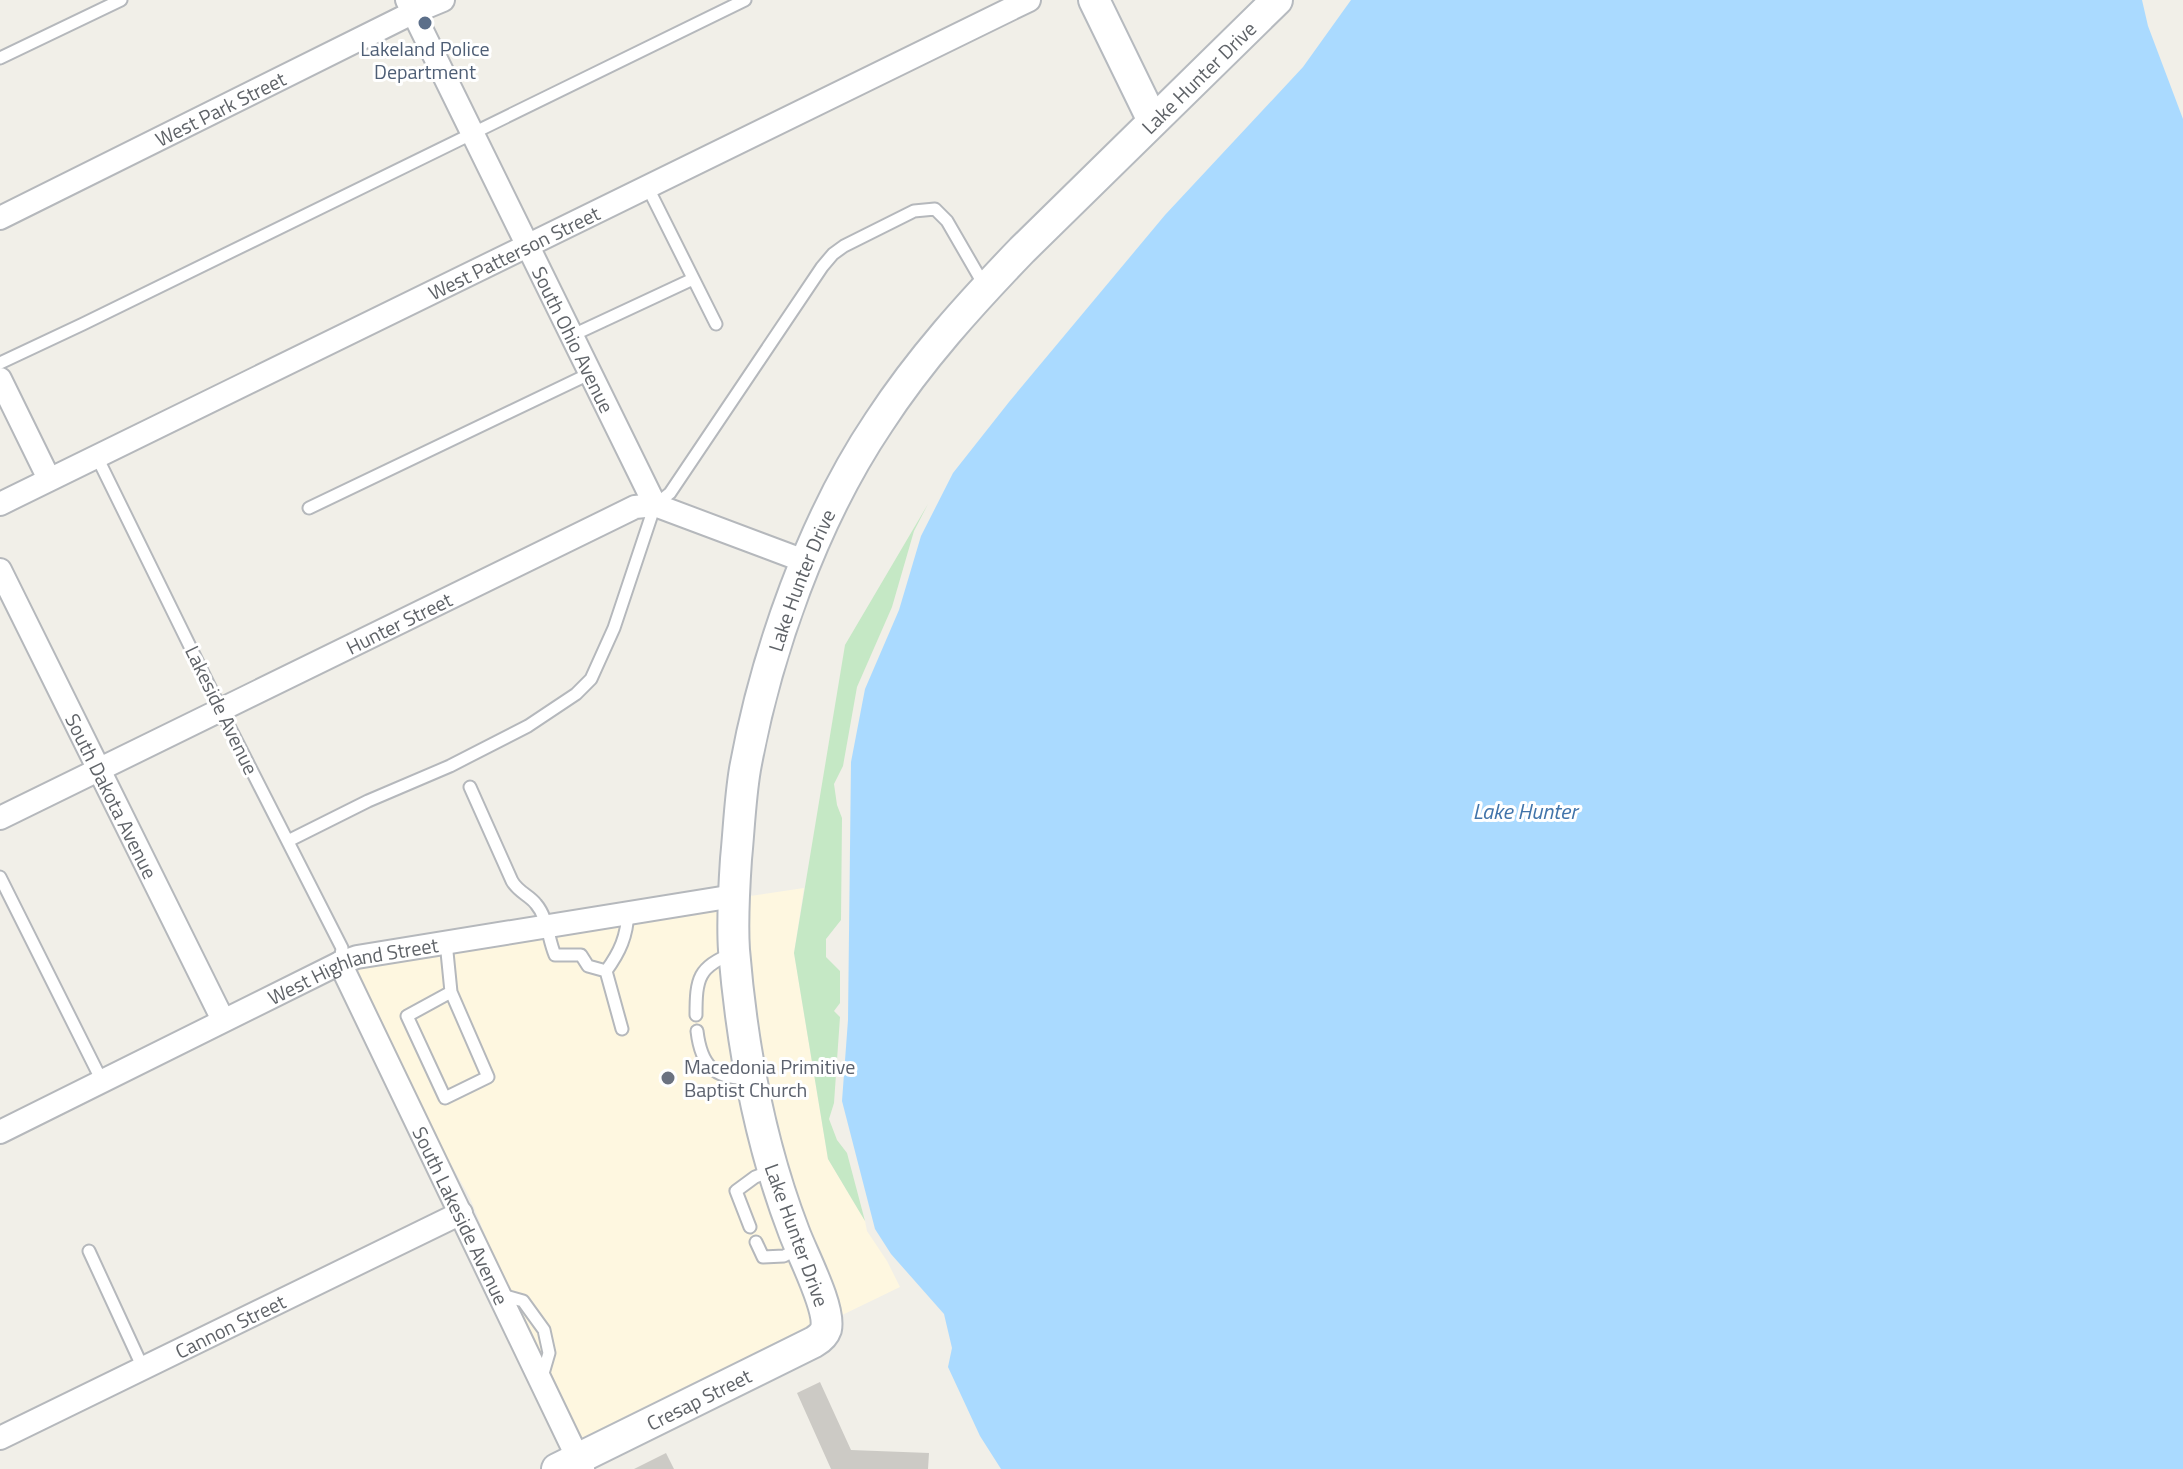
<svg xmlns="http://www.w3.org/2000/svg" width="2183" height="1469" font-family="'Titillium Web',sans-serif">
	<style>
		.commercial { fill: #fef7e0 }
		.green { fill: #c5e8c5 }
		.water { fill: #aadaff }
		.building { fill: #cccac5 }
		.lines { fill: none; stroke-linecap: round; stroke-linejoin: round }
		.lane-casing { stroke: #b5b8bc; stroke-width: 15 }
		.street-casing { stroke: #b5b8bc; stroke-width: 26 }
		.secondary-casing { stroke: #b6babf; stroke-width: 34 }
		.lane { stroke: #fff; stroke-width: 11 }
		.street { stroke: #fff; stroke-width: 22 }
		.secondary { stroke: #fff; stroke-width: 30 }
		.service-dot { fill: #5c6f8a; stroke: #fff; stroke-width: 3 }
		.worship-dot { fill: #6b7280; stroke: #fff; stroke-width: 3 }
		.labels { text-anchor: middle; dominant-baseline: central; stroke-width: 6; stroke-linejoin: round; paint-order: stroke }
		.service-label { font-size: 20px; fill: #4e5e75; stroke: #fff }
		.street-label { font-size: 20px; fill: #5f6368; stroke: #fff }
		.worship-label { font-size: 20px; fill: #5b616d; stroke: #fff; text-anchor: start }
		.water-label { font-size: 22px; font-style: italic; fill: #4174aa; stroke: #fff }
	</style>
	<rect width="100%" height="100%" fill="#f1efe8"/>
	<!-- commercial -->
	<path class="commercial" d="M804 888 794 953 828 1159 865 1221 867 1231 887 1261 900 1287 836 1318 799 1220 758 1072 743 897Z
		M724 908 816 1325 583 1439 577 1437 509 1293 470 1198 421 1111 353 970Z"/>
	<!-- green -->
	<path class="green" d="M928 504 914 531 892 607 857 687 843 766 834 784 837 805 842 818 841 920 826 939V957L840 971V1003L834 1011 840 1017 834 1103 829 1119 837 1140 847 1153 865 1221 828 1159 794 953 845 645Z"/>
	<!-- water -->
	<path class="water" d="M1351 0H2142L2148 26 2183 119V1469H1001L980 1436 948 1367 952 1348 944 1314 891 1254 875 1229 842 1101 848 1020 851 762 865 689 899 610 921 536 953 473 1009 402 1165 215 1303 67Z"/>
	<!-- building -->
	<path class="building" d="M820 1382 851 1450 929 1453 928 1469H831L797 1393Z
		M666 1453 674 1469H634Z"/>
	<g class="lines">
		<defs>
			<path id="lane" d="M0 58 121 0
				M647 186 716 324
				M573 335 693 279
				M0 363 83 324 745 0
				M97 457 231 730 342 948 340 963
				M309 508 591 373
				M470 787 512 881C518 892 529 895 536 904 548 918 548 939 555 955H581L588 966 606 971
				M288 841 368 801 450 766 528 726 576 694 591 679 614 628 655 505 670 493 822 267 833 254 844 246 914 211 935 209 947 221 984 285
				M0 877 102 1081
				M446 942 451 992 488 1077 445 1098 407 1016 451 992
				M606 971C620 952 627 936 628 912
				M606 971 622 1029
				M696 1015C696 979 698 966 734 953
				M697 1031C701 1065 714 1080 750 1078
				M750 1227 736 1191 755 1177 771 1171
				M756 1242 763 1257 784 1256 799 1248
				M89 1251 143 1368
				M502 1295 523 1301 544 1330 549 1353 542 1377"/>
			<g id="street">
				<path id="s1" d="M407 0 655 505"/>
				<path id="s2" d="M0 218 414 12 443 0"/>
				<path d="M0 379 49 479"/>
				<path id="s3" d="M0 504 1029 0"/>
				<path id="s4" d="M0 570 223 1020"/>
				<path id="s5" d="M0 818 635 507 655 505 807 562"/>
				<path id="s6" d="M340 963 583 1469"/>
				<path id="s7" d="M0 1132 340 963 357 957 734 896"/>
				<path id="s8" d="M0 1438 461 1213"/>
			</g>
			<g id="secondary">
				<path d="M1094 0 1153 121"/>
				<path id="s9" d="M557 1469 814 1342C819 1339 824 1335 826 1329 831 1308 802 1254 794 1232 759 1141 742 1047 734 950 732 920 734 889 736 859 739 829 740 799 745 769 766 653 813 520 879 422 920 359 970 304 1022 250L1277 0"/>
			</g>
		</defs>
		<!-- lane casing -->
		<use href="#lane" class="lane-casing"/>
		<!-- street casing -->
		<use href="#street" class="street-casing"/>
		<!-- secondary casing -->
		<use href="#secondary" class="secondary-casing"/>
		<!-- lane -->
		<use href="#lane" class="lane"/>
		<!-- street -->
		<use href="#street" class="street"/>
		<!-- secondary -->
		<use href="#secondary" class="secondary"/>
	</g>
	<!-- markers -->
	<circle class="service-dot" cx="425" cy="23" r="8"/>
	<circle class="worship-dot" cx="668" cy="1078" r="8"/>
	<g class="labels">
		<!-- service labels -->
		<g class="service-label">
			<text x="425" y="48">Lakeland Police<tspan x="425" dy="23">Department</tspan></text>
		</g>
		<!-- street labels -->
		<g class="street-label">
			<text stroke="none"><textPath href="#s9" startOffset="1724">Lake Hunter Drive</textPath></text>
			<text stroke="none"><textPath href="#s2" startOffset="246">West Park Street</textPath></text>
			<text stroke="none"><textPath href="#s3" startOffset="572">West Patterson Street</textPath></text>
			<text stroke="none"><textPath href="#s1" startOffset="378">South Ohio Avenue</textPath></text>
			<text stroke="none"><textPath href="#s9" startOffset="1076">Lake Hunter Drive</textPath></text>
			<text stroke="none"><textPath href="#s5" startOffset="444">Hunter Street</textPath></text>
			<text transform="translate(222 710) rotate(64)">Lakeside Avenue</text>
			<text stroke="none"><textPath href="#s4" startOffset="252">South Dakota Avenue</textPath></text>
			<text stroke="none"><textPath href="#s7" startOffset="390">West Highland Street</textPath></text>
			<text stroke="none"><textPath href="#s6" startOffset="280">South Lakeside Avenue</textPath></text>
			<text transform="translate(797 1235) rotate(70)">Lake Hunter Drive</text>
			<text stroke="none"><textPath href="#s8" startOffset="256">Cannon Street</textPath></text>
			<text stroke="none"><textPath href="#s9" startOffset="158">Cresap Street</textPath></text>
		</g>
		<!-- worship labels -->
		<g class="worship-label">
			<text x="684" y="1066">Macedonia Primitive<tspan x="684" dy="23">Baptist Church</tspan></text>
		</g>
		<!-- water labels -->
		<g class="water-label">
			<text x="1525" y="811">Lake Hunter</text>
		</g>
	</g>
</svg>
